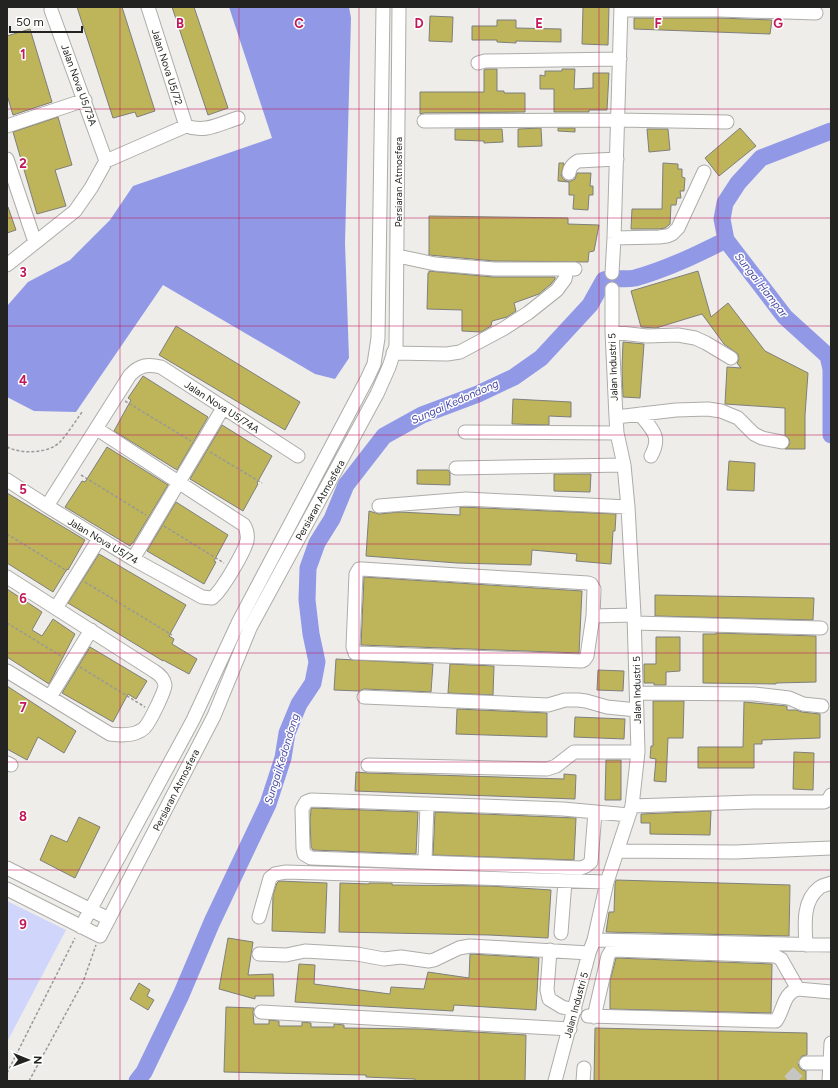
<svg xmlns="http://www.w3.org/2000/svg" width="838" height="1088" font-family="Figtree,sans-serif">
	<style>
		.green { fill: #d0d6fb }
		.water { fill: #9199e6 }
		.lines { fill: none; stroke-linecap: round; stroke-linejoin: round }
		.river { stroke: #9199e6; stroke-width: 17 }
		.building { fill: #beb459; stroke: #7f7f7c }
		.minor-tunnel { stroke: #c5c5c2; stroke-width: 13; stroke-dasharray: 13 6; stroke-linecap: butt }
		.minor-casing { stroke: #adaca9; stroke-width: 15 }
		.path { stroke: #999997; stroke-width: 1.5; stroke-dasharray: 3 2; stroke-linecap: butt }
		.minor { stroke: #fff; stroke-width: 13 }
		.grid { fill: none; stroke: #c2185b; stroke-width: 1; stroke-opacity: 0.55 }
		.labels { text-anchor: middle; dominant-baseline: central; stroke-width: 3; stroke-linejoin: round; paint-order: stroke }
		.street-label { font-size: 10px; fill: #232322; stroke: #fffffe }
		.water-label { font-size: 11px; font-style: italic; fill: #4849a4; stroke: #fffffe }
		.grid-label { font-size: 13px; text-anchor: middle; font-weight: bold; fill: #c2185b; stroke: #fffffe; stroke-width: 3; stroke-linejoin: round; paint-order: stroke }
	</style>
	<rect width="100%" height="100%" fill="#eeedea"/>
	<!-- green -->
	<path class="green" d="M7 901 66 930 7 1042Z"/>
	<!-- water -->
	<path class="water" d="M229 7H349L351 18 345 243 349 358 335 379 315 374 163 285 76 412 34 411 7 397V306L28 282 70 260 110 220 133 186 272 138Z"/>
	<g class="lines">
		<!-- river -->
		<path class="river" d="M726 240 785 317 828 356 831 369V435
			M137 1081 144 1072 181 995 212 922 268 804 283 758 287 733 299 704 313 683 317 662 311 634 307 600 308 568 317 543 332 519 346 485 384 436 422 415 478 394 514 377 541 358 590 305 604 280C614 277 624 280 635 278 667 269 696 255 726 240L722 219 725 203 738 183 761 158 831 131"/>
	</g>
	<!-- building -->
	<path class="building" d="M77 7H122L155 111 137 117 135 112 113 118Z
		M172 7H194L228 108 208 115Z
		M583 7H609L608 45 582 44Z
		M430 16 453 17 452 42 429 41Z
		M634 18H719L772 20 770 34 634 29Z
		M497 20H516V28L561 29V42L516 41V43L497 42V40H472V26H497Z
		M30 29 52 102 13 115 7 95V36Z
		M486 69H497V91H504V93H525V112L424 113 420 114V92H484V70Z
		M562 69H575L574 89 593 88V73H609L607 110H589V112H554V89H540V75L545 76V71H562Z
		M58 117 72 165 55 170 66 206 37 214 13 132Z
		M541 128 542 146 518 147V129Z
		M558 128H575V132L558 131Z
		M740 128 756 146 719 176 705 158Z
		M455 129H502L503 142 484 143V141L455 140Z
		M647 129H668L670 150 649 152Z
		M559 163H564L561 175 563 179 567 181H571L575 179 577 173H591L590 186H593V195H589L588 210 573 209 574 195H569V182L558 181Z
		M663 163 678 164V169H682V177L685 178 684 191H680L681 198H677L676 205H671L670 224 665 228 659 229H631L632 209H662Z
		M7 207H8L16 230 7 233Z
		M429 216 568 218V224L599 225 594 251 589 252 588 262 494 261 429 255Z
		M429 271 493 277H555V279L551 284 539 294 514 303 516 311 507 317 492 321 491 326 481 332 462 331V310L427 309 428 273H429Z
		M698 271 711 317 728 303 765 351 808 373 805 415V449H785L788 447 790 443 789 439 785 435V408L725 404 727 367 741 368 737 363 739 359 738 354 724 344 702 314 656 328 641 327 631 291Z
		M176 326 300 402 285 430 159 355Z
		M623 342 644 344 640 398 623 397 622 369Z
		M143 376 208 417 177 470 114 431 131 400 128 398Z
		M513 399 571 402V417L549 416V425L512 424Z
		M222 425 272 456 257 483 258 484 243 511 190 479Z
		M107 447 168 485 133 543H132L130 546 65 507 82 481 85 482Z
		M729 461 755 463 754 491 727 490Z
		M417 470H448L450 473V485L417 484Z
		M554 474H591L590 492 554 491Z
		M7 493 85 540 68 570 67 569 53 592 7 563Z
		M176 502 228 535 214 561 216 562 204 584 147 551Z
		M460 507 616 514 615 531H613L611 564 576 561 577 554 532 550 531 565 457 563 366 556 369 511 379 514 399 512 460 515Z
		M99 554 186 605 169 636 174 639 172 644 197 659 189 674 163 660V661L68 603Z
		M364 577 582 591 579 653 361 645Z
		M7 589 42 612 32 630 42 636 53 619 75 634 49 684 7 657Z
		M655 595 814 598 813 620 655 616Z
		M716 633 816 636V682L776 683V684L703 683V634H716Z
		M656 637H680V671L666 672V685H654V683H644V664H656Z
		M90 647 147 681 136 699 128 694 113 722 62 693Z
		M336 659 433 664 431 692 364 689 359 691 334 690Z
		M450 664 494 666 493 695 448 693Z
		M598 670 624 671 623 691 597 690Z
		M7 686 76 731 64 753 38 737 27 760 7 749Z
		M653 701H684L683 738H668L666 782 654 781 656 759 650 758 651 746H653Z
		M744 702 787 706V710H796L802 712 820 714V738L762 740V744H754V768H698V747H743Z
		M457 709 547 713V737L456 734Z
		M575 717 625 719 624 739 574 737Z
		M794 752 814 753 813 790 793 789Z
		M606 760H621V800H605Z
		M356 772 368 773 564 779V774L576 775 575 799 355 791Z
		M312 808 418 812 416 854 313 850 311 847 310 820 311 810Z
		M711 811 710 835 650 834V823H641V814Z
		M435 812 576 818 574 860 433 855Z
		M79 817 100 827 75 878 40 860 51 835 67 842Z
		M616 880 790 885 789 936 606 932 609 912H614L615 884Z
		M279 881 327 883 325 933 272 931 273 895 277 883Z
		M340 883 369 884V883H392V885L490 886 551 890 548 938 489 935 339 932Z
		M228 938 253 942 248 975 273 974 274 996H255V999L219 989Z
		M470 954 539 958 536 1010 454 1005 453 1011 295 1002 299 964 315 965 314 984 390 994 391 987 424 989 428 972 469 978Z
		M616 958 772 964 771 1013 610 1009V981Z
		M139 983 150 990 147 996 154 1000 148 1010 130 999Z
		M226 1007 254 1008 253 1012 254 1024H269V1020L279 1021V1026H302V1022L311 1023V1027H334V1024L344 1025V1028L420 1029 526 1035 525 1081H415V1079L366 1077V1075L224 1072Z
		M595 1028 807 1033V1055L802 1056 798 1063 799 1067 802 1070 806 1071V1081H594Z"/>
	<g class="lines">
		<!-- minor-tunnel -->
		<path class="minor-tunnel" d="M789 1081 806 1063"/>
		<defs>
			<path id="minor" d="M148 7 186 126
				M51 10 106 161
				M621 10H719L816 13
				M478 63 485 61 620 59
				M424 121 618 120 727 122
				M7 126 85 100
				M186 126C205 133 219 124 238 118
				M7 159 35 242
				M569 173C570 167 572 164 578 161L617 159
				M614 238 659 237 667 236 672 234 678 228 704 172
				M398 256 435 264 494 269H575
				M7 265 75 211 91 188 106 161 186 126
				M612 273 614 238 621 7
				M612 332 647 336 678 335 695 338 706 343 731 358
				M393 353 447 354 460 352 503 329 528 313 557 290 565 279 567 269
				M640 414C652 430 662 436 651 456
				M616 417 676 410 708 409 721 411 738 418 754 434 762 438 782 442
				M465 432 617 433
				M456 468 624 465
				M7 480 47 506 133 559 202 597 212 598C222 591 244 552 247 541 248 535 247 530 244 525L97 429
				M47 506 130 375C140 365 147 364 161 367L298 456
				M379 506 466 499 628 507
				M133 559 223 408
				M7 577 154 671C159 674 164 678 165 685 165 691 150 722 145 727 144 729 140 731 138 732 129 736 119 735 110 734L7 671
				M56 608 99 539
				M593 616 594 589 591 584 588 583 362 569H359L356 574 353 647 355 653H358L582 661 584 660 587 656 593 616 634 615
				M635 623 821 628
				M637 693 754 694 789 698 803 704 822 706
				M50 697 91 630
				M364 697 548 705 565 700H578L586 701 607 707 637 710
				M7 763 11 765
				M368 765 547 769 556 766 574 752H638
				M632 806 753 802H824L828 800 831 795
				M595 812 591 862 586 866 581 868 311 858 304 854 303 848 302 809 306 802 311 800 563 809 629 815
				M617 851 735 852 831 848
				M425 861 427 804
				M7 868 109 919
				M7 889 100 936 214 716 250 628 377 394 389 367 396 346 399 7
				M259 917 270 878 275 874 286 872 607 882
				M81 927 193 720 239 621 367 379 374 364 378 338 383 7
				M561 933 565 881
				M594 940 831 945
				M806 945C805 926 802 901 819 888 822 885 827 885 831 883
				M550 950 547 990 549 999 562 1007 575 1010
				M259 954 286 955 305 951 357 954 384 959 401 957 429 961 434 960 459 948 470 946 589 953
				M261 1012 570 1029
				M588 1016 776 1021C784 1010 783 993 798 989L831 992
				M594 1017 608 956 611 951 615 950 775 956 781 959 798 989
				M806 1063H830
				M555 1081 589 953 594 940 607 882 632 806 638 752 634 615 628 507 624 465 617 433 616 417 612 332V289
				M583 1081 584 1068
				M829 1081 831 1043"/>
		</defs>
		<!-- minor casing -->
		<use href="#minor" class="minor-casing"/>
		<!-- path -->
		<path class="path" d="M125 401 191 441
			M7 447C21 454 48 454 60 442 68 433 75 422 82 412
			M210 452 262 483
			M81 475 146 515
			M164 526 224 563
			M7 534 67 571
			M85 582 172 635
			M7 623 61 656
			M80 667 145 707
			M7 1073 75 938
			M29 1081 83 982 96 945"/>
		<!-- minor -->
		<use href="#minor" class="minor"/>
	</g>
	<!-- grid -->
	<path class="grid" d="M120 7V1081M239 7V1081M359 7V1081M479 7V1081M599 7V1081M718 7V1081M7 109H831M7 218H831M7 326H831M7 435H831M7 544H831M7 653H831M7 762H831M7 870H831M7 979H831"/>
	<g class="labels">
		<!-- street labels -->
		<g class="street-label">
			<text transform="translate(167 67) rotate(72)">Jalan Nova U5/72</text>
			<text transform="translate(79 85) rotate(70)">Jalan Nova U5/73A</text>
			<text transform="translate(398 182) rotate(-90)">Persiaran Atmosfera</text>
			<text transform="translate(613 367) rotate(-92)">Jalan Industri 5</text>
			<text transform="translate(222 407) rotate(33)">Jalan Nova U5/74A</text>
			<text transform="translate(320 500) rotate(-61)">Persiaran Atmosfera</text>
			<text transform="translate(103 541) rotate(31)">Jalan Nova U5/74</text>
			<text transform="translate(637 690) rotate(-91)">Jalan Industri 5</text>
			<text transform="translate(176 790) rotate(-63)">Persiaran Atmosfera</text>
			<text transform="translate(576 1005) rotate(-75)">Jalan Industri 5</text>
		</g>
		<!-- water labels -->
		<g class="water-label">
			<text transform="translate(761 285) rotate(52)">Sungai Hampar</text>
			<text transform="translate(455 402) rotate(-24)">Sungai Kedondong</text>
			<text transform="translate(282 759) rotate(-73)">Sungai Kedondong</text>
		</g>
	</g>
	<g class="grid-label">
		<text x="180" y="28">B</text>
		<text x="299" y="28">C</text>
		<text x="419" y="28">D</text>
		<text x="539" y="28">E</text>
		<text x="658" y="28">F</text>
		<text x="778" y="28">G</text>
		<text x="23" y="59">1</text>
		<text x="23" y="168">2</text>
		<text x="23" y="277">3</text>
		<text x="23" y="385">4</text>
		<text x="23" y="494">5</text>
		<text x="23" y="603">6</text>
		<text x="23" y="712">7</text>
		<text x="23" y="821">8</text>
		<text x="23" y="929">9</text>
	</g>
	<!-- border -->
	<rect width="838" height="1088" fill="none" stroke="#232322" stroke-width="16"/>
	<!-- north arrow -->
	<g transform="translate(28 1060) rotate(91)" stroke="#fffffe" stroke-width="3" paint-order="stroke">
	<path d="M0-3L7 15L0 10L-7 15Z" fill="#232322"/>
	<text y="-6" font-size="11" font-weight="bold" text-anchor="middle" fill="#232322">N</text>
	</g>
	<!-- scale -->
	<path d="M10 26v6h72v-6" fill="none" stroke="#232322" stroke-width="2"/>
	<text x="16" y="26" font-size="12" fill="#232322" stroke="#fffffe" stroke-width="3" paint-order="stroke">50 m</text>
</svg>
